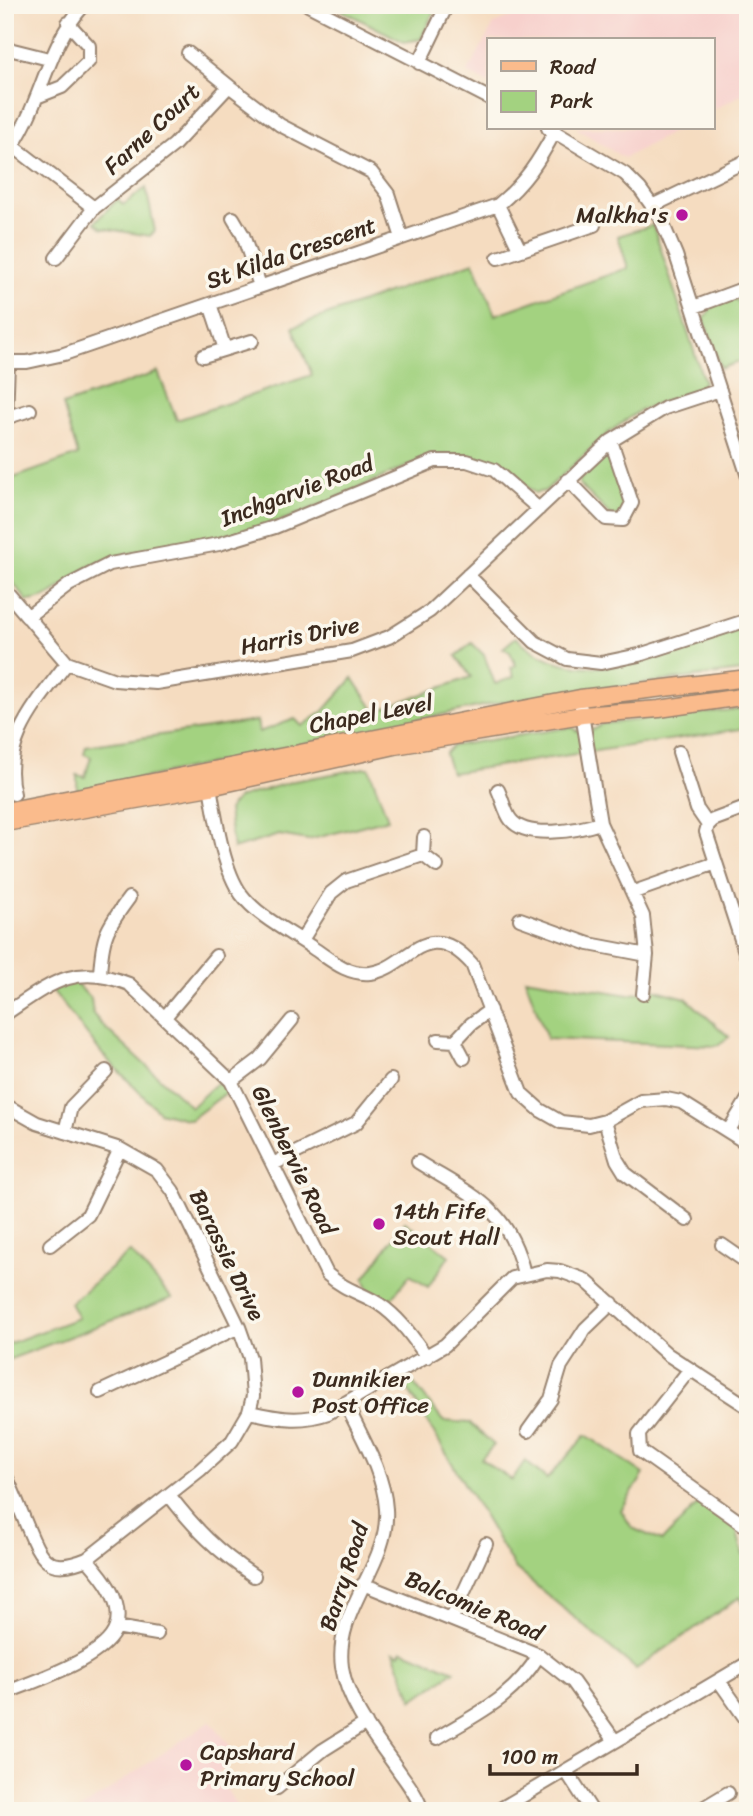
<svg xmlns="http://www.w3.org/2000/svg" width="753" height="1816" font-family="Sriracha,sans-serif">
	<style>
		.built { fill: #f7d0cc }
		.green { fill: #a3d280; stroke: #6f7e4f; stroke-width: 2 }
		.lines { fill: none; stroke-linecap: round; stroke-linejoin: round }
		.minor-casing { stroke: #98836f; stroke-width: 16 }
		.major-casing { stroke: #98836f; stroke-width: 19 }
		.minor { stroke: #fff; stroke-width: 12 }
		.major { stroke: #fabb8c; stroke-width: 16 }
		.poi-dot { fill: #b5179e; stroke: #fbf7ec; stroke-width: 2.5 }
		.labels { text-anchor: middle; dominant-baseline: central; stroke-width: 7; stroke-linejoin: round; paint-order: stroke }
		.street-label { font-size: 23px; fill: #3b2a1e; stroke: #fbf7ec }
		.poi-label { font-size: 23px; fill: #3b2a1e; stroke: #fbf7ec; text-anchor: start }
	</style>
	<rect width="100%" height="100%" fill="#fbf7ec"/>
	<filter id="ink" filterUnits="userSpaceOnUse"><feTurbulence type="fractalNoise" baseFrequency=".0143" numOctaves="2"/><feDisplacementMap in="SourceGraphic" scale="14" xChannelSelector="R" yChannelSelector="G"/><feConvolveMatrix kernelMatrix="1 2 1 2 8 2 1 2 1" color-interpolation-filters="sRGB"/></filter>
	<filter id="wash" filterUnits="userSpaceOnUse"><feTurbulence type="fractalNoise" baseFrequency=".00686" numOctaves="4" result="noise"/><feDisplacementMap in="SourceGraphic" scale="28" xChannelSelector="R" yChannelSelector="G"/><feGaussianBlur stdDeviation="1.57" result="paint"/><feColorMatrix in="noise" values="0 0 0 0 0 0 0 0 0 0 0 0 0 0 0 0 0 1.4 0 .05"/><feComposite in="paint" operator="in"/></filter>
	<g filter="url(#wash)">
		<rect width="100%" height="100%" fill="#f5dcc0"/>
		<!-- built -->
		<path class="built" d="M539 5H748V91L713 110V40H489V84L467 73 494 24Z
			M576 128H680L624 158Z
			M210 1721 239 1757 217 1774 240 1811H78Z"/>
		<!-- green -->
		<path class="green" d="M344 5H432L436 7 421 39 404 42 341 10Z
			M146 188 155 231 150 236 102 228 95 222 118 199 123 205Z
			M653 225 704 382 698 388 639 411 607 434 545 491 535 493C512 474 487 455 456 455 429 455 409 466 385 476 339 497 280 525 231 536 186 547 133 546 91 566 66 578 59 599 27 601L5 572V481L78 455 63 405 158 372 177 420 312 375 293 327 474 262 495 315 628 268 618 236Z
			M729 296 748 307V359L721 368 704 319 716 301Z
			M611 454 627 501 624 513 612 517 579 484 580 479 605 455Z
			M748 624V670L501 702 77 792V775L85 777 91 757 84 754 86 746 257 721 259 732 295 719 302 726 323 712 353 678 375 711 471 677 456 656 472 643 484 655 495 684 514 677 511 668 516 665 510 652 503 648 516 637C581 700 676 648 748 624Z
			M748 708V728L451 773 445 754 452 746 572 727 577 731 595 729 602 724Z
			M365 768H369L388 819 308 840 279 835 233 849 228 810 238 798 294 781Z
			M525 978 629 995 653 989 686 998 729 1037 716 1046 547 1039Z
			M74 981 91 999 93 1014 103 1026 191 1107 218 1082 227 1092 190 1120 159 1112 103 1055 52 990Z
			M405 1222 449 1256 428 1287 410 1275 388 1303 369 1291 364 1279Z
			M130 1252 172 1298 5 1361V1345L78 1318 70 1303Z
			M409 1377 443 1421 470 1423 494 1445 481 1459 512 1480 525 1461 547 1479 586 1435 644 1474 621 1510 632 1528 662 1541 701 1501 736 1528 743 1555 748 1558V1611L740 1597 636 1669 514 1567 403 1381Z
			M402 1650 455 1671 413 1700 394 1652 400 1654Z"/>
	</g>
	<g filter="url(#ink)">
		<g class="lines">
			<defs>
				<path id="minor" d="M308 5 489 98
					M5 48 49 59
					M188 53 229 86
					M419 63 447 5
					M39 96 62 87 89 61V46L68 23
					M548 128 625 174 640 189 660 217 676 255 748 477
					M13 146 94 208
					M5 156C42 109 44 49 84 5
					M498 205 520 250
					M652 206 748 160
					M233 218 243 235 260 286
					M56 258 94 208 174 145 229 86 280 125 371 172 388 194 402 238
					M498 258 594 225
					M210 304 225 349
					M694 307 748 287
					M203 356 252 341
					M5 362H27L64 354 498 205C525 183 539 161 555 131
					M5 418 30 410
					M6 418 8 362
					M568 480 606 519 623 520 632 503 611 441
					M468 575 535 642 567 659 601 663 639 655 748 620
					M5 590 67 663 115 680 156 683 352 651 389 637 430 611 611 441 665 408 720 390
					M27 617 69 585 110 564 219 544 275 527 435 461H467L494 470 539 509
					M581 708 600 823 643 916 647 955 643 994
					M679 752 697 809 708 825 706 832 748 961
					M209 781C215 813 222 868 241 894 258 917 290 932 313 948 331 960 347 975 370 973 408 969 426 913 472 964L521 1093 540 1110 561 1122 589 1125 605 1121 641 1101 666 1099 681 1102 748 1144
					M498 790C502 798 505 813 511 820 527 840 579 830 600 823
					M14 794C0 741 37 703 67 663
					M708 825 713 820 748 807
					M424 837 423 855 437 866
					M634 892 716 863
					M520 919 589 944 647 955
					M302 940 331 893 346 881 423 855
					M100 975C102 936 106 929 129 898
					M5 1014C50 984 74 962 129 984L231 1081 327 1274C346 1291 360 1292 379 1304 400 1318 413 1338 427 1357
					M165 1017 216 956
					M438 1040 455 1041 464 1058
					M455 1041 471 1024 490 1010
					M231 1081 260 1059 292 1020
					M5 1105 37 1123 120 1149 157 1170 173 1191 239 1327 250 1358 253 1396 249 1412 232 1441 200 1470 87 1559C48 1575 41 1560 27 1526 20 1509 13 1491 5 1474
					M605 1121 617 1160 625 1173 687 1220
					M729 1130 748 1099
					M65 1132 71 1107 106 1071
					M418 1162C471 1195 509 1207 524 1274
					M273 1164 356 1123 391 1080
					M50 1245 88 1215 120 1149
					M722 1245 748 1263
					M690 1369 639 1434 640 1451 744 1525
					M100 1392 239 1327
					M346 1404C361 1436 384 1473 386 1509 390 1565 334 1609 342 1667 348 1706 379 1742 401 1774 409 1785 418 1797 422 1811
					M249 1412C277 1418 300 1423 328 1413L445 1345 512 1278 547 1270 560 1271 585 1280 667 1354 748 1407
					M528 1431 551 1399 561 1366 585 1329 612 1303
					M169 1495C196 1530 217 1551 254 1576
					M363 1584 539 1655 573 1682 615 1741
					M452 1618 486 1544
					M116 1627 157 1634
					M719 1681 748 1722
					M5 1693C34 1681 107 1658 116 1627 124 1601 102 1576 87 1559
					M437 1738C480 1712 513 1698 539 1655
					M566 1771 592 1811
					M277 1788 323 1750 366 1723
					M497 1811 748 1663
					M698 1811 728 1793"/>
				<path id="major" d="M5 811 580 698 748 678
					M5 823 210 787 395 746 582 715 659 709 748 696"/>
			</defs>
			<!-- minor casing -->
			<use href="#minor" class="minor-casing"/>
			<!-- major casing -->
			<use href="#major" class="major-casing"/>
			<!-- minor -->
			<use href="#minor" class="minor"/>
			<!-- major -->
			<use href="#major" class="major"/>
		</g>
	</g>
	<!-- markers -->
	<g class="poi-dot">
		<circle cx="682" cy="215" r="7"/>
		<circle cx="379" cy="1224" r="7"/>
		<circle cx="298" cy="1392" r="7"/>
		<circle cx="186" cy="1765" r="7"/>
	</g>
	<g class="labels">
		<!-- street labels -->
		<g class="street-label">
			<text transform="translate(152 129) rotate(-43)">Farne Court</text>
			<text transform="translate(291 253) rotate(-19)">St Kilda Crescent</text>
			<text transform="translate(297 491) rotate(-21)">Inchgarvie Road</text>
			<text transform="translate(300 636) rotate(-11)">Harris Drive</text>
			<text transform="translate(371 714) rotate(-11)">Chapel Level</text>
			<text transform="translate(294 1160) rotate(64)">Glenbervie Road</text>
			<text transform="translate(227 1255) rotate(64)">Barassie Drive</text>
			<text transform="translate(344 1577) rotate(-72)">Barry Road</text>
			<text transform="translate(474 1606) rotate(23)">Balcomie Road</text>
		</g>
		<!-- poi labels -->
		<g class="poi-label">
			<text x="668" y="215" text-anchor="end">Malkha's</text>
			<text x="393" y="1211">14th Fife<tspan x="393" dy="26">Scout Hall</tspan></text>
			<text x="312" y="1379">Dunnikier<tspan x="312" dy="26">Post Office</tspan></text>
			<text x="200" y="1752">Capshard<tspan x="200" dy="26">Primary School</tspan></text>
		</g>
	</g>
	<!-- margin -->
	<rect width="753" height="1816" fill="none" stroke="#fbf7ec" stroke-width="28"/>
	<!-- legend -->
	<rect x="487" y="38" width="228" height="91" fill="#fbf7ec" stroke="#aea59a" stroke-width="2"/>
	<rect x="501" y="61" width="35" height="10" fill="#fabb8c" stroke="#aea59a" stroke-width="2"/>
	<text x="550" y="74" font-size="21" fill="#3b2a1e">Road</text>
	<rect x="501" y="91" width="35" height="21" fill="#a3d280" stroke="#aea59a" stroke-width="2"/>
	<text x="550" y="108" font-size="21" fill="#3b2a1e">Park</text>
	<!-- scale -->
	<path d="M490 1764v10h147v-10" fill="none" stroke="#3b2a1e" stroke-width="3.5"/>
	<text x="501" y="1764" font-size="21" fill="#3b2a1e" stroke="#fbf7ec" stroke-width="5" paint-order="stroke">100 m</text>
</svg>
